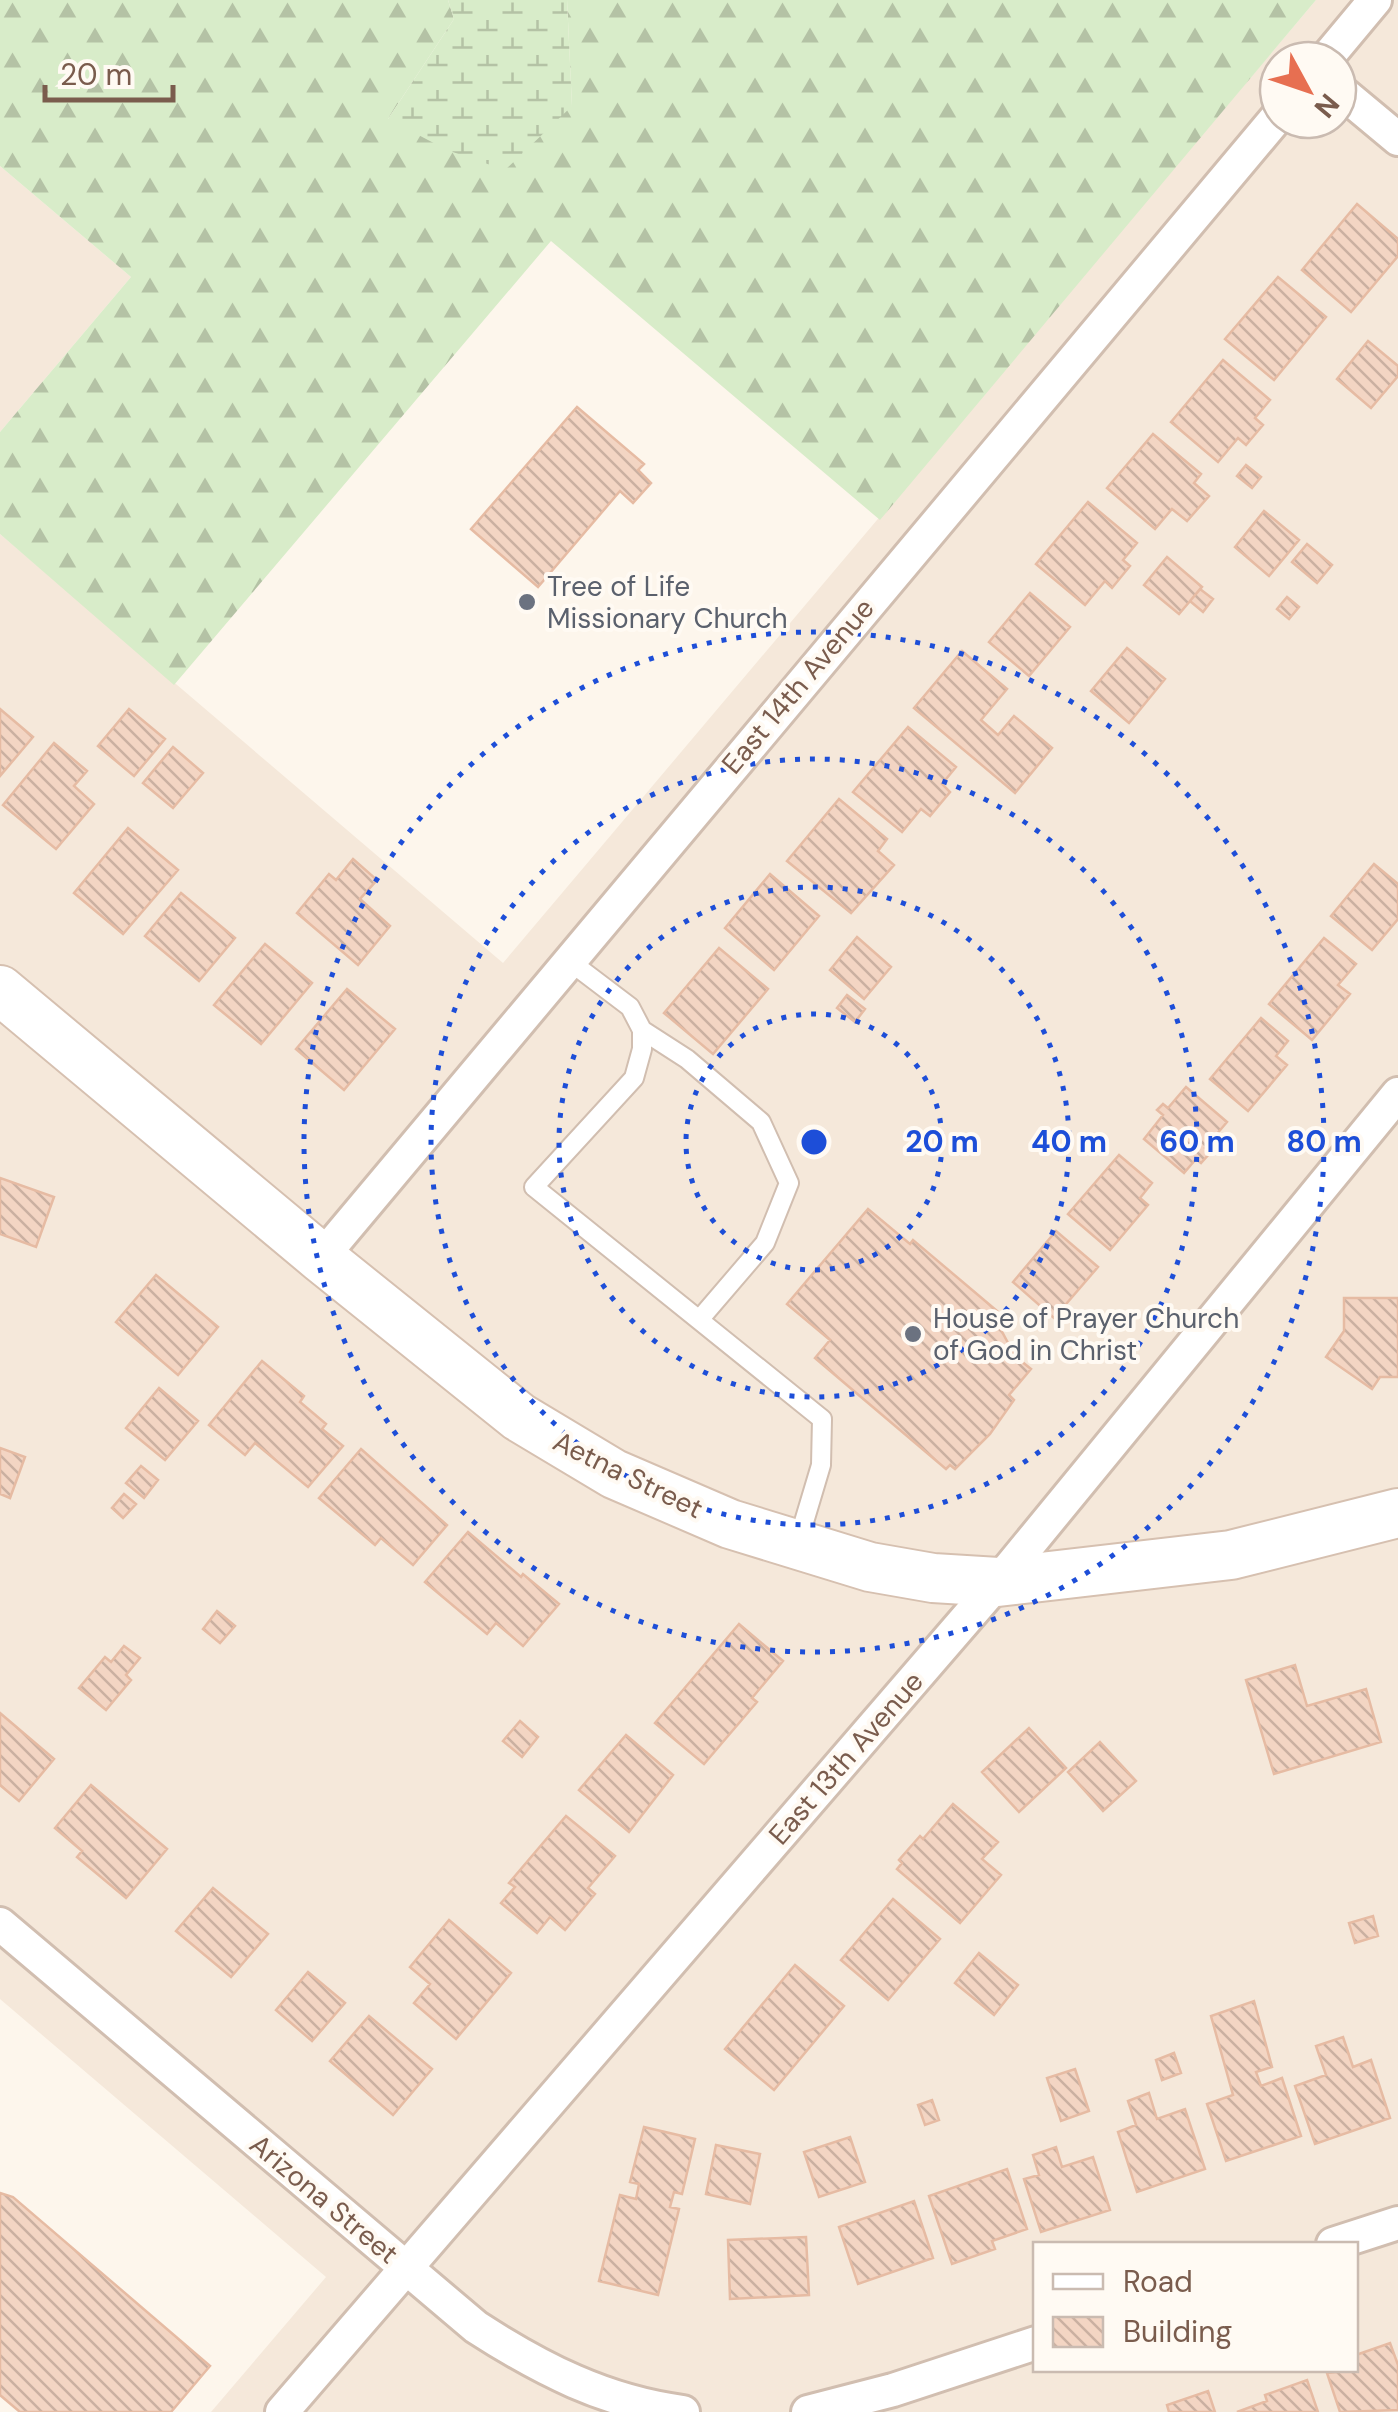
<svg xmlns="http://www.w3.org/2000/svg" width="1398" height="2412" font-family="'DM Sans',sans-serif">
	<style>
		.residential { fill: #f5e8da; fill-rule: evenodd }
		.forest { fill: url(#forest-firs) }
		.wetland { fill: url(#wetland-marsh) }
		.building { fill: url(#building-back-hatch); stroke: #e6bba3; stroke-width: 2.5 }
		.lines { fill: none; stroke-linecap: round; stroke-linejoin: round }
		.lane-casing { stroke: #d1beb0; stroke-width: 22 }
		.street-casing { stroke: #d1beb0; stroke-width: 38 }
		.secondary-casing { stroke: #d6c0b0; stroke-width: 52 }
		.lane { stroke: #fff; stroke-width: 18 }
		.street { stroke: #fff; stroke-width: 32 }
		.secondary { stroke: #fff; stroke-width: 48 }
		.ring { fill: none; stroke: #1d4ed8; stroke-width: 5; stroke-dasharray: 5 10 }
		.worship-dot { fill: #6b7280; stroke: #fffaf3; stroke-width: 4 }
		.labels { text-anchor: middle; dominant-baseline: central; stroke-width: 8; stroke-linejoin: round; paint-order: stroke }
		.worship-label { font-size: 28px; fill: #5b616d; stroke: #fffaf3; text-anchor: start }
		.street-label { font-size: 28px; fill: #7a5c4d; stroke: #fffaf3 }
		.centre { fill: #1d4ed8; stroke: #fffaf3; stroke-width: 5 }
		.ring-label { font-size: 30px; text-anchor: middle; font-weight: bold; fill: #1d4ed8; stroke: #fffaf3; stroke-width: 8; stroke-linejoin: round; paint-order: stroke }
	</style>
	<defs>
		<pattern id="forest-firs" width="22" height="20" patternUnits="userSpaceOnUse" patternTransform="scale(2.5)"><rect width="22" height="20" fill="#d8ecc9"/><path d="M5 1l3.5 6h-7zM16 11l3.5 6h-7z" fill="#b4c2a5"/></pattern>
		<pattern id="wetland-marsh" width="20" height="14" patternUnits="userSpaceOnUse" patternTransform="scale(2.5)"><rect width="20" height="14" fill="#d8ecc9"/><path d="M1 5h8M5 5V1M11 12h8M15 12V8" fill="none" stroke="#b4c2a5"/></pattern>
		<pattern id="building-back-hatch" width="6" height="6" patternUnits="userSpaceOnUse" patternTransform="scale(2.5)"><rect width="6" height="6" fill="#f3d5c3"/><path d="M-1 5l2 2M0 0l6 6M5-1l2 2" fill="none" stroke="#cab0a1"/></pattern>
	</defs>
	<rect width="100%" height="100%" fill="#fdf6ec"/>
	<!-- residential -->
	<path class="residential" d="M1316 0H1398V2412H211L326 2277 0 1999V534L503 963ZM1278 60H1338V120H1278ZM1036 2244H1356V2370H1036Z
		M0 166 131 277 0 432Z"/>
	<!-- forest -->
	<path class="forest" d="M0 0H448L454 19 388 119 572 106 567 0H1316L880 520 551 241 174 685 0 534V432L131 277 0 166Z"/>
	<!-- wetland -->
	<path class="wetland" d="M448 0H567L572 106 505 170 447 150 388 119 454 19Z"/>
	<!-- building -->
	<path class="building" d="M1357 204 1398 239V256L1351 312 1302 270Z
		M1278 277 1326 317 1274 380 1225 339Z
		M1368 341 1398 366V376L1371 408 1337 379Z
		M1223 360 1270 400 1255 418 1263 425 1246 445 1238 438 1218 462 1171 422Z
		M577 407 644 464 638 470 651 483 633 503 620 491 538 587 471 529Z
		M1153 434 1201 474 1194 483 1209 496 1187 521 1172 509 1155 529 1107 488Z
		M1246 465 1261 477 1252 488 1237 476Z
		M1088 502 1137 543 1123 560 1130 566 1112 588 1105 581 1085 605 1036 564Z
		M1264 511 1299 540 1269 576 1235 547Z
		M1307 544 1332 565 1317 583 1292 562Z
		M1167 557 1202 587 1179 614 1144 585Z
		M1200 589 1213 599 1203 612 1190 601Z
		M1030 593 1070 627 1029 676 989 642Z
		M1287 597 1299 607 1289 619 1277 609Z
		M1127 648 1165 679 1129 723 1091 691Z
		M962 651 1007 689 981 720 998 735 1014 716 1052 748 1015 793 914 708Z
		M0 709 33 737 0 776Z
		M129 709 165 739 134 776 98 746Z
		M908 727 956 767 942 784 950 792 930 816 921 809 902 832 853 792Z
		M54 743 87 771 74 786 94 804 56 849 3 805Z
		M173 747 203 773 173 808 143 783Z
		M839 799 887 839 878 851 894 865 851 913 787 861Z
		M128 828 178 870 123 934 74 893Z
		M353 859 377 880 360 899 390 926 358 965 297 913 329 874 336 880Z
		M1374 864 1398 884V919L1372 950 1331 916Z
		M770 874 819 916 774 970 725 928Z
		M181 893 235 938 199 981 145 936Z
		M857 937 891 967 864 999 830 970Z
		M1324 938 1356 964 1338 985 1350 994 1312 1040 1269 1004Z
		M265 944 312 983 261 1044 214 1005Z
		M719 948 768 989 713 1054 664 1013Z
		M347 989 395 1029 344 1090 296 1049Z
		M847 995 865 1009 855 1022 837 1008Z
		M1261 1018 1288 1041 1276 1056 1287 1065 1248 1111 1210 1079Z
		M1186 1087 1227 1122 1205 1148 1210 1153 1201 1163 1196 1159 1184 1173 1144 1139 1163 1115 1157 1110 1163 1104 1168 1108Z
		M1119 1155 1152 1183 1140 1198 1148 1205 1110 1250 1068 1214Z
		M0 1178 54 1197 36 1247 0 1234Z
		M868 1209 910 1244 913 1240 997 1311 985 1326 1000 1328 1015 1356 1031 1369 1009 1395 1014 1400 990 1434 955 1469 950 1465 946 1469 815 1358 830 1340 787 1304Z
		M1056 1231 1098 1267 1054 1318 1013 1282Z
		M156 1275 218 1327 178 1375 116 1322Z
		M1344 1298H1398V1377H1380L1372 1389 1326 1357 1344 1331Z
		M262 1361 304 1396 300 1402 326 1424 322 1429 343 1446 308 1487 255 1443 245 1455 209 1425Z
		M159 1388 198 1421 165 1460 126 1428Z
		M0 1448 25 1457 10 1498 0 1494Z
		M361 1449 447 1525 413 1565 381 1538 375 1545 319 1498Z
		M141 1466 158 1480 144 1498 126 1483Z
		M124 1494 136 1504 123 1518 112 1508Z
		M468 1532 521 1577 523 1574 559 1604 523 1646 496 1623 487 1634 425 1582Z
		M217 1611 235 1626 220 1643 203 1629Z
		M739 1624 783 1661 752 1698 757 1702 704 1764 655 1723Z
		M124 1646 140 1658 126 1675 131 1680 106 1710 79 1688 105 1657 111 1662Z
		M1295 1665 1307 1706 1366 1689 1381 1742 1274 1774 1246 1680Z
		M0 1713 54 1759 19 1801 0 1785Z
		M520 1721 538 1737 522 1757 503 1741Z
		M1029 1728 1066 1768 1019 1812 982 1772Z
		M626 1735 673 1775 629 1832 579 1790Z
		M1100 1742 1136 1781 1103 1811 1068 1772Z
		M91 1785 167 1849 126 1898 77 1857 82 1851 55 1828Z
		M953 1804 998 1842 982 1859 1001 1875 960 1923 897 1869 902 1863 899 1860 920 1836 923 1839Z
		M566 1816 615 1856 588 1888 595 1894 565 1930 550 1917 537 1933 501 1903 515 1887 509 1883Z
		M213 1888 268 1934 231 1977 176 1931Z
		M893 1899 940 1939 888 2000 841 1960Z
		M1373 1916 1378 1936 1355 1943 1349 1923Z
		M449 1920 511 1973 456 2039 414 2003 430 1984 410 1967Z
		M979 1953 1018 1985 994 2015 955 1983Z
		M795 1965 844 2006 774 2090 725 2049Z
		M308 1972 345 2003 312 2041 276 2010Z
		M1254 2001 1272 2067 1256 2072 1261 2086 1282 2078 1301 2136 1226 2161 1207 2104 1233 2095 1211 2016Z
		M369 2016 432 2069 393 2115 330 2061Z
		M1343 2037 1353 2067 1371 2060 1390 2118 1315 2144 1295 2086 1326 2075 1316 2046Z
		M1174 2053 1181 2073 1162 2080 1156 2060Z
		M1075 2069 1089 2111 1061 2121 1047 2078Z
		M1149 2093 1157 2119 1185 2109 1205 2169 1137 2192 1118 2132 1136 2125 1128 2101Z
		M932 2100 939 2120 925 2125 918 2105Z
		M644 2127 695 2139 682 2194 674 2192 670 2207 679 2209 658 2295 599 2281 620 2195 636 2199 639 2184 630 2182Z
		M850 2137 865 2182 819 2197 804 2152Z
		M716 2145 760 2154 750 2204 706 2194Z
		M1056 2147 1062 2167 1093 2157 1110 2210 1041 2232 1024 2179 1039 2175 1033 2155Z
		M1007 2169 1027 2229 992 2241 995 2249 952 2264 929 2196Z
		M0 2193 13 2197 210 2366 171 2412H20L0 2395Z
		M914 2201 933 2258 858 2284 839 2227Z
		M806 2237 809 2295 730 2299 728 2240Z
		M1390 2343 1398 2365V2410L1340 2412 1327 2373 1356 2370V2355Z
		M1307 2380 1318 2412H1237L1267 2401 1265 2395Z
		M1208 2391 1215 2412H1169L1167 2405Z"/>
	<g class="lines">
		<defs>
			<path id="lane" d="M568 960 630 1007 642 1030V1049L634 1078 534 1187 822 1419 821 1465 798 1542
				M642 1030 687 1059 761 1122 789 1183 765 1243 699 1320"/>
			<path id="street" d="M1325 60 1375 0
				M1338 89 1398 139
				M321 1258 1278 116
				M0 1924 476 2327C541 2369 605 2402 683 2412
				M1333 2244 1398 2223
				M282 2412 998 1582 1398 1094
				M808 2412 893 2390 1036 2343"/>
			<path id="secondary" d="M0 990 321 1258 519 1417 614 1474 730 1524 870 1567 933 1578 998 1582 1231 1555 1398 1513"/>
		</defs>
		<!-- lane casing -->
		<use href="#lane" class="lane-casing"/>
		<!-- street casing -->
		<use href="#street" class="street-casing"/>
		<!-- secondary casing -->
		<use href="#secondary" class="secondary-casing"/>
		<!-- lane -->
		<use href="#lane" class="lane"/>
		<!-- street -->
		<use href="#street" class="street"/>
		<!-- secondary -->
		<use href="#secondary" class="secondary"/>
	</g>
	<!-- distance rings -->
	<g class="ring">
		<circle cx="814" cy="1142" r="128"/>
		<circle cx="814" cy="1142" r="255"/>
		<circle cx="814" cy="1142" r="383"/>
		<circle cx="814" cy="1142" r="510"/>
	</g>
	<!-- markers -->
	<g class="worship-dot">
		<circle cx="527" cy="602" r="10"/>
		<circle cx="913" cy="1334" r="10"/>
	</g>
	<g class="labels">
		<!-- worship labels -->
		<g class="worship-label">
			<text x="547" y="586">Tree of Life<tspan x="547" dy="32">Missionary Church</tspan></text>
			<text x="933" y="1318">House of Prayer Church<tspan x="933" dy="32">of God in Christ</tspan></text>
		</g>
		<!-- street labels -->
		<g class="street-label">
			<text transform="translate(798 686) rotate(-50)">East 14th Avenue</text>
			<text transform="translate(628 1475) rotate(26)">Aetna Street</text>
			<text transform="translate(846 1758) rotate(-49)">East 13th Avenue</text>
			<text transform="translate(324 2199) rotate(40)">Arizona Street</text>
		</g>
	</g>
	<circle cx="814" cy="1142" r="15" class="centre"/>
	<g class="ring-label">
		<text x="942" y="1152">20 m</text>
		<text x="1069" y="1152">40 m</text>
		<text x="1197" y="1152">60 m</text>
		<text x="1324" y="1152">80 m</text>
	</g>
	<!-- legend -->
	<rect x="1033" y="2242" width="325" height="130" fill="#fffaf3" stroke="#cabbb1" stroke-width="2.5"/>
	<rect x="1053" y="2274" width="50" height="15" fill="#ffffff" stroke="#cabbb1" stroke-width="2.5"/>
	<text x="1123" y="2292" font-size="30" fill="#7a5c4d">Road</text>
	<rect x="1053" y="2317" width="50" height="30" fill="url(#building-back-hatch)" stroke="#cabbb1" stroke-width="2.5"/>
	<text x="1123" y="2342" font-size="30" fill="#7a5c4d">Building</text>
	<!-- north arrow -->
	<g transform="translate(1308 90) rotate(130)"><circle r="48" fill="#fffaf3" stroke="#cabbb1" stroke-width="2.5"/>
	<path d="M0-8L18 38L0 25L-18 38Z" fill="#e76f51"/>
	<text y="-15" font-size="28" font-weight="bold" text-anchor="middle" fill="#7a5c4d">N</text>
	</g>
	<!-- scale -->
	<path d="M45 85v15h128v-15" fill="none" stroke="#7a5c4d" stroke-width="5"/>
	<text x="60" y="85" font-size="30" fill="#7a5c4d" stroke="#fffaf3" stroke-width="8" paint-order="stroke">20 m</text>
</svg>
